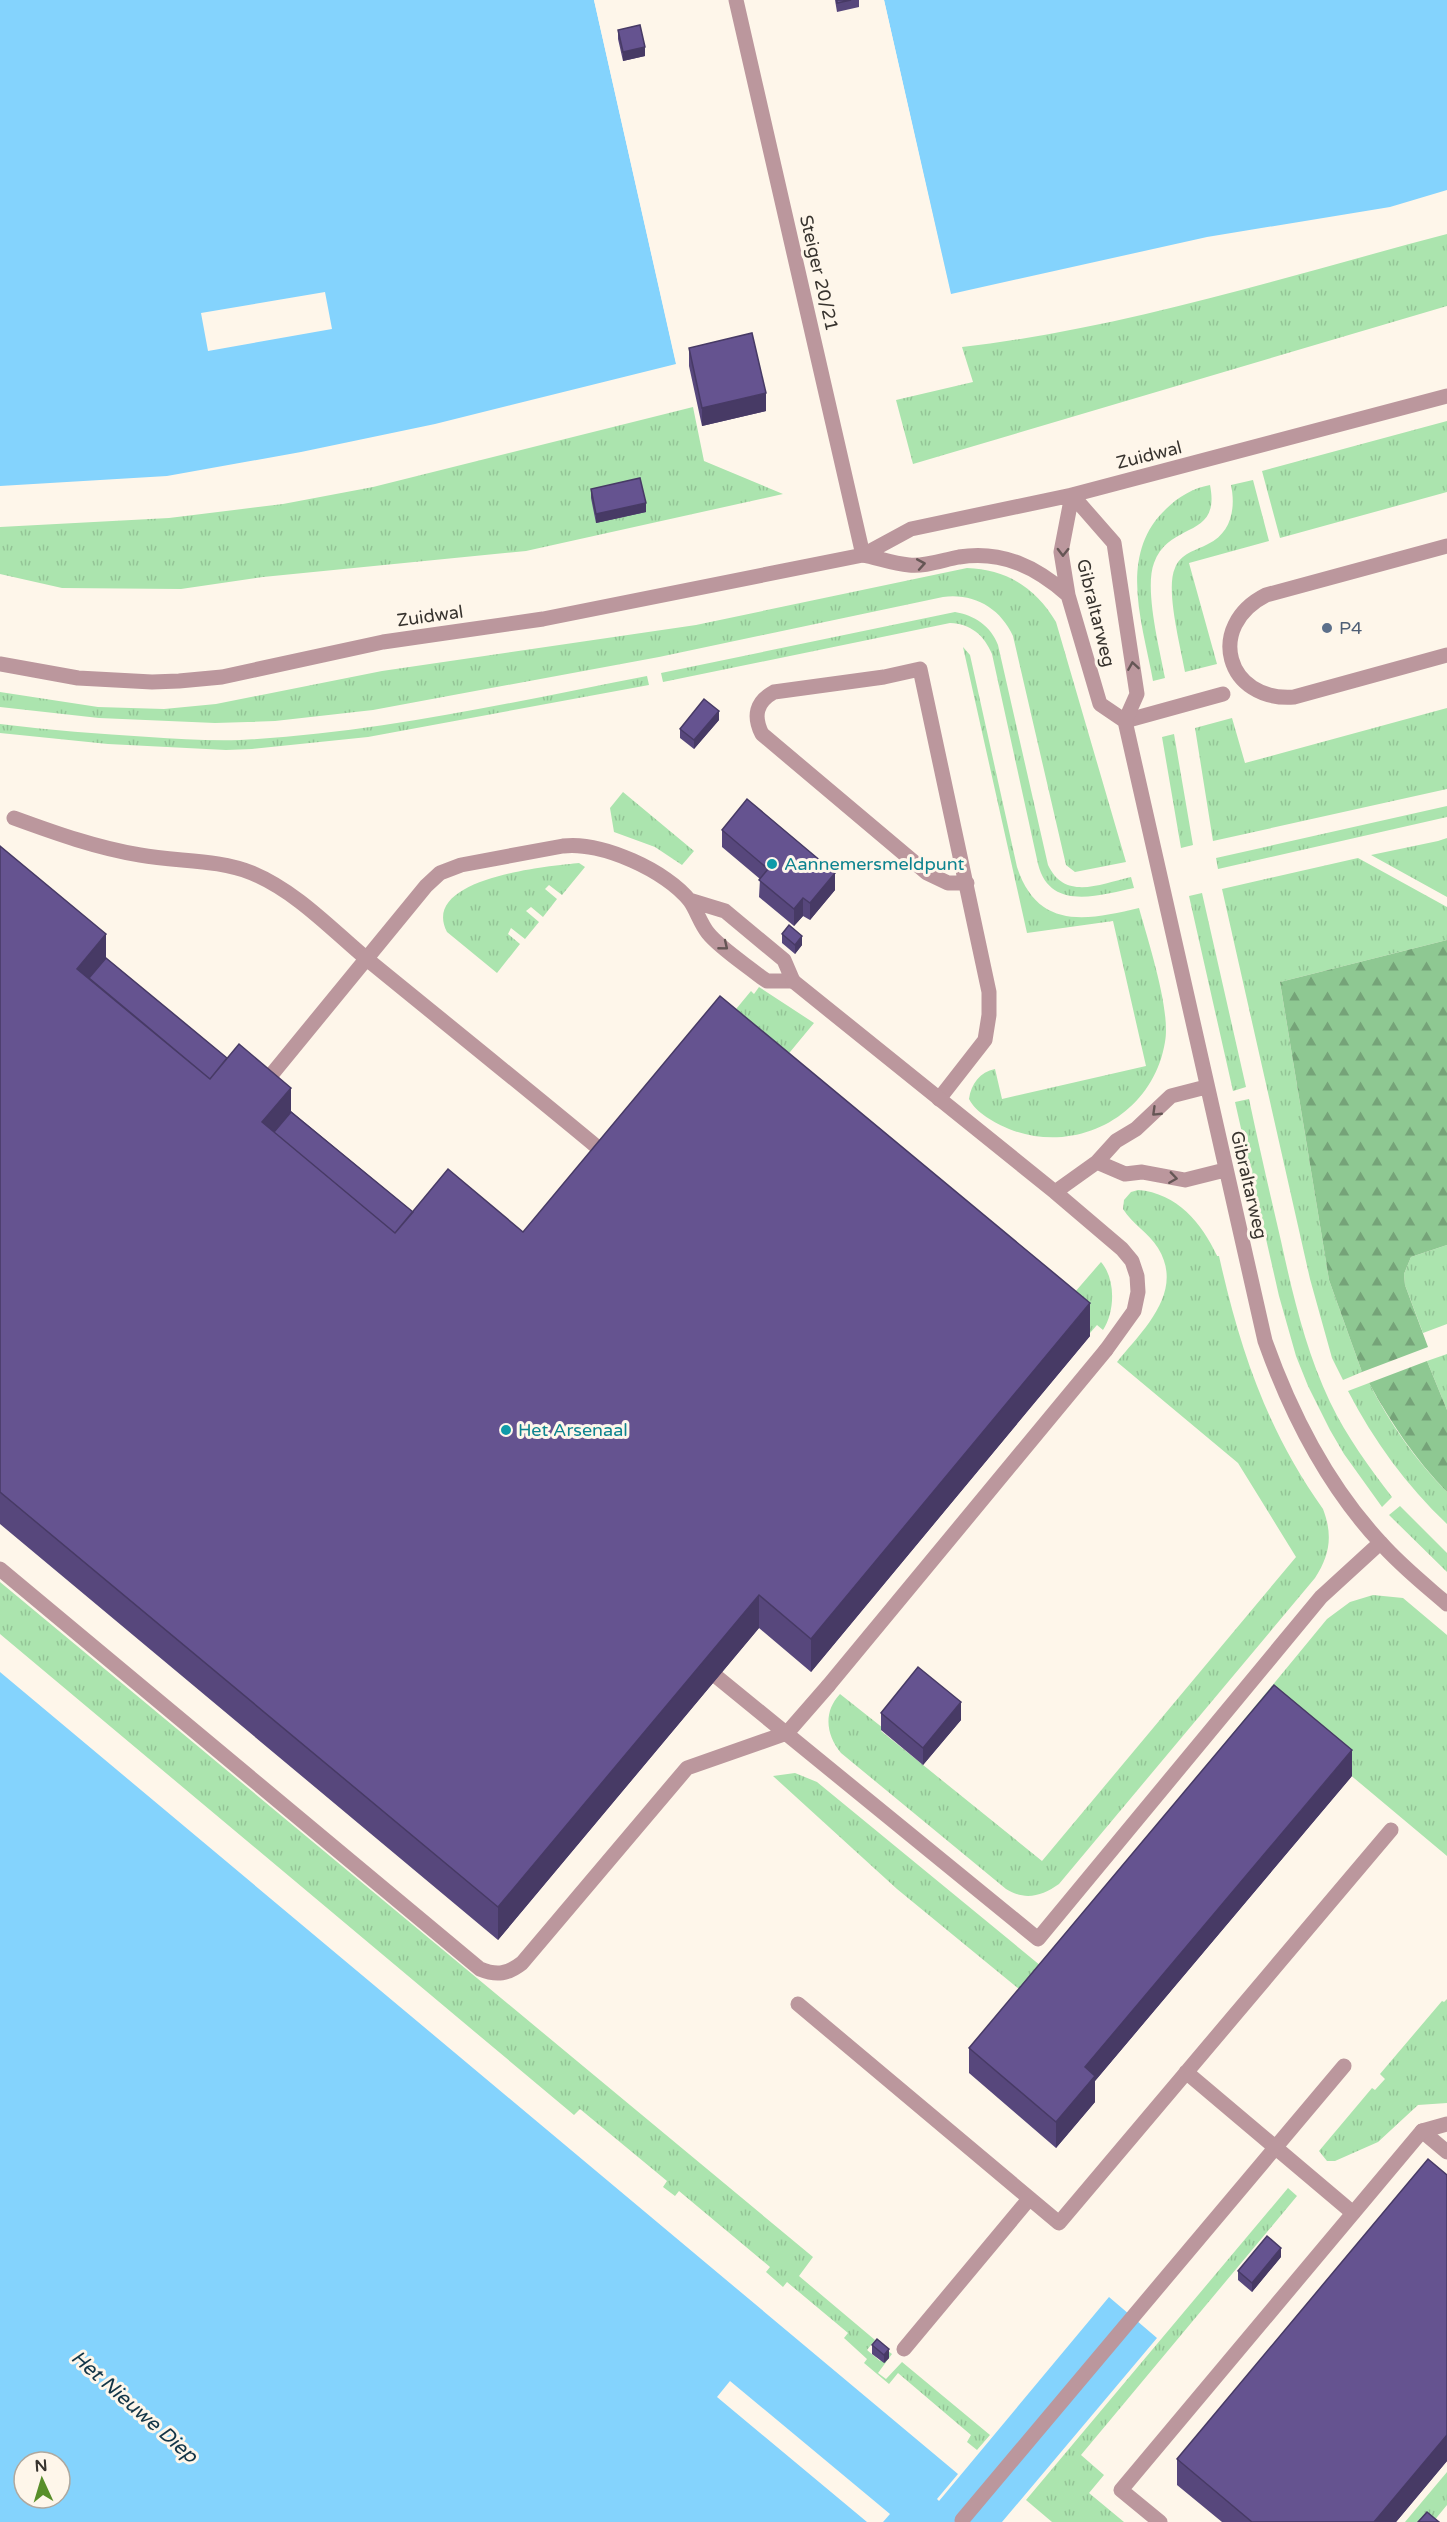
<svg xmlns="http://www.w3.org/2000/svg" width="1447" height="2522" font-family="'Varela Round',sans-serif">
	<style>
		.grass { fill: url(#grass-tufts) }
		.forest { fill: url(#forest-firs) }
		.water { fill: #84d3fd; fill-rule: evenodd }
		.pier { fill: #fef6ea }
		.lines { fill: none; stroke-linecap: round; stroke-linejoin: round }
		.service { stroke: #bb979d; stroke-width: 15 }
		.pedestrian { stroke: #bb979d; stroke-width: 15 }
		.minor { stroke: #bb979d; stroke-width: 15 }
		.wall { fill: #57477c }
		.shaded-wall { fill: #473a65 }
		.building { fill: #655390; stroke: #473a65; stroke-width: 1.5 }
		.oneway { stroke: #655655 }
		.service-dot { fill: #5c6f8a; stroke: #fef6ea; stroke-width: 2 }
		.culture-dot { fill: #0f9aa8; stroke: #fef6ea; stroke-width: 2 }
		.labels { text-anchor: middle; dominant-baseline: central; stroke-width: 6; stroke-linejoin: round; paint-order: stroke }
		.street-label { font-size: 18px; fill: #37332e; stroke: #fef6ea }
		.service-label { font-size: 18px; fill: #4e5e75; stroke: #fef6ea; text-anchor: start }
		.culture-label { font-size: 18px; fill: #0d838f; stroke: #fef6ea; text-anchor: start }
		.water-label { font-size: 20px; font-style: italic; fill: #123547; stroke: #fef6ea }
	</style>
	<defs>
		<pattern id="grass-tufts" width="24" height="20" patternUnits="userSpaceOnUse" patternTransform="scale(1.5)"><rect width="24" height="20" fill="#abe4ae"/><path d="M3 7l-1-3M5 7V3M7 7l1-3M15 17l-1-3M17 17v-4M19 17l1-3" fill="none" stroke="#94c496"/></pattern>
		<pattern id="forest-firs" width="22" height="20" patternUnits="userSpaceOnUse" patternTransform="scale(1.5)"><rect width="22" height="20" fill="#8ec892"/><path d="M5 1l3.5 6h-7zM16 11l3.5 6h-7z" fill="#75a378"/></pattern>
	</defs>
	<rect width="100%" height="100%" fill="#fef6ea"/>
	<!-- grass -->
	<path class="grass" d="M1447 234V306L913 464 896 400 973 382 962 347C1127 328 1287 276 1447 234Z
		M693 407 704 461 783 494 526 551 263 577 181 589 62 588 0 574V527L169 518 283 504 373 487Z
		M1447 421V492L1280 538 1262 471Z
		M1253 480 1269 541 1189 563 1217 664 1185 672C1181 648 1165 589 1175 568 1181 553 1195 551 1208 544 1231 533 1236 509 1231 485Z
		M1210 485C1221 540 1170 520 1154 563 1144 589 1160 650 1165 678L1153 681C1143 624 1117 555 1166 509 1178 497 1193 488 1210 485Z
		M967 568C1006 569 1036 588 1056 622L1126 862 1075 872 1066 865 1013 636C1000 608 974 593 943 597L659 657 373 710 275 721 215 723 99 718 0 707V692L98 707 164 709 216 704 382 671 696 625Z
		M955 612C974 615 991 626 998 645L1048 865C1065 901 1100 884 1131 877L1134 888C1100 895 1050 912 1038 864L992 654C984 635 971 624 950 623L663 682 661 673Z
		M963 647 970 655 1017 867C1038 931 1088 920 1139 908 1148 941 1171 1010 1165 1042 1153 1115 1077 1156 1009 1129 995 1123 976 1113 969 1099 971 1084 980 1072 995 1069L1002 1099 1146 1066 1113 921 1027 933Z
		M647 676 649 685 368 737 252 749 226 750 108 744 0 733V724C50 730 99 734 149 737 179 739 210 741 240 740 377 733 513 702 647 676Z
		M1447 708V789L1213 841 1195 728 1232 718 1245 763Z
		M1174 734 1193 845 1181 848 1162 737Z
		M623 792 694 851 682 865 655 847 614 832 610 808Z
		M1447 806V817L1218 869 1216 858Z
		M1447 838V897L1371 855 1438 841Z
		M1358 858 1447 907V940L1280 982 1329 1280 1362 1372 1343 1380 1332 1358 1310 1279 1222 889Z
		M579 863 585 867 562 895 549 885 545 889 557 899 543 917 531 907 526 911 539 922 525 939 511 928 508 934 520 944 497 973 447 932C419 878 548 866 579 863Z
		M1202 893 1246 1087 1233 1091 1189 896Z
		M759 987 814 1023 776 1069 722 1026 751 991 754 994Z
		M1249 1099C1259 1146 1270 1194 1281 1241 1293 1296 1306 1351 1330 1402 1347 1437 1369 1467 1392 1497L1382 1507 1344 1454 1330 1430 1308 1386 1296 1356 1279 1296 1235 1102Z
		M1138 1190C1177 1193 1202 1223 1217 1256H1219C1240 1350 1267 1430 1323 1509 1333 1535 1330 1555 1315 1578L1059 1884C1042 1896 1025 1901 1006 1889L841 1753C826 1735 823 1712 840 1694L883 1728 881 1731 1042 1861 1296 1557 1238 1463 1117 1362C1143 1330 1185 1292 1158 1248 1149 1233 1132 1224 1123 1209L1124 1200 1131 1192Z
		M1447 1245V1324L1423 1333 1405 1285 1404 1274 1411 1257Z
		M1101 1262C1116 1279 1115 1312 1103 1330L1097 1325 1090 1333 1062 1307Z
		M1447 1354V1410L1427 1361Z
		M1369 1383C1390 1423 1415 1460 1447 1492V1524C1406 1485 1374 1441 1348 1391Z
		M1400 1506 1447 1553V1572L1389 1515Z
		M0 1582 813 2257 799 2276 875 2340 867 2350 880 2361 888 2351 892 2354 878 2373 886 2379 902 2362 990 2435 977 2450 967 2442 971 2435 898 2373 889 2384 864 2363 867 2359 844 2338 848 2333 787 2282 783 2287 766 2272 770 2267 679 2191 675 2196 663 2187 667 2181 580 2109 574 2115 0 1634Z
		M1373 1595 1403 1598 1447 1635V1856L1274 1711 1025 1994 897 1889 773 1776 795 1773 817 1782 1041 1966 1327 1619 1350 1602Z
		M1447 1999V2103L1418 2105 1378 2142 1335 2161H1327L1319 2151 1372 2088 1375 2090 1385 2079 1380 2074 1442 2001 1444 2002Z
		M1288 2188 1297 2196 1081 2455 1104 2475 1089 2493 1124 2522H1052L1026 2500Z
		M1447 2472V2505L1433 2522H1405Z"/>
	<!-- forest -->
	<path class="forest" d="M1447 940V1245L1411 1257 1404 1274 1405 1285 1428 1347 1362 1372 1329 1280 1280 982Z
		M1427 1361 1447 1410V1492C1415 1459 1391 1423 1369 1383Z"/>
	<!-- water -->
	<path class="water" d="M0 0H594L676 364 435 424 301 452 167 476 0 486Z
		M884 0H1447V190L1390 207 1207 237 951 294Z
		M0 1672 958 2474 937 2499 939 2501 1109 2297 1157 2338 1002 2522H0ZM24 2462H60V2498H24Z"/>
	<!-- pier -->
	<path class="pier" d="M594 0H597L679 363 677 367Z
		M881 0H884L951 297 948 295Z
		M325 292 332 329 208 351 201 313Z
		M730 2381 890 2514 883 2522H867L717 2397Z"/>
	<g class="lines">
		<!-- service -->
		<path class="service" d="M736 0 863 555
			M1447 546 1266 595C1205 626 1226 702 1294 697L1447 655
			M14 818C55 833 97 848 140 855 178 862 217 859 252 873 297 892 331 929 368 960 444 1022 521 1084 597 1147
			M272 1074 426 886 440 873 461 865 563 846C601 841 667 871 690 901 697 911 700 923 708 933 720 948 745 964 761 977L767 981H793L784 960 725 911 689 900
			M939 1099 985 1040 989 1015V992L920 669 884 677 774 692C756 702 753 716 762 734L927 873 948 883H967
			M828 1686 1106 1350
			M798 2004 1059 2223 1391 1830
			M1186 2072 1353 2213
			M1422 2131 1447 2152
			M904 2349 1029 2199
			M962 2520 1344 2066"/>
		<!-- pedestrian -->
		<path class="pedestrian" d="M1125 721 1223 694"/>
		<!-- minor -->
		<path class="minor" d="M1072 495 1114 543 1137 694 1125 721 1265 1341C1291 1414 1327 1485 1380 1542 1400 1565 1424 1584 1447 1604
			M1072 495 1061 552 1068 595 1100 704 1125 721
			M863 555C878 558 894 564 909 565 924 567 943 560 959 557 1002 550 1036 567 1068 595
			M0 664 78 678 152 682 179 681 222 677 383 642 543 619 863 555 911 529 1072 495 1447 396
			M793 981 1055 1192 1122 1249 1132 1261 1137 1276 1138 1292 1134 1311 1106 1350
			M1097 1162 1125 1174 1142 1172 1185 1180 1225 1170
			M1055 1192 1097 1162 1116 1141 1136 1129 1171 1096 1206 1087
			M0 1569 480 1969C497 1976 508 1974 522 1963L687 1768 787 1733 828 1686
			M717 1677 1038 1939 1321 1597 1380 1543
			M1160 2522 1121 2490 1422 2131 1447 2124"/>
	</g>
	<!-- wall -->
	<path class="wall" d="M835 0H859V7L837 12Z
		M618 30 645 56 623 61 618 39Z
		M689 348 766 411 702 426 689 366Z
		M591 489 646 512 596 523 591 498Z
		M719 720 694 749 680 738V729Z
		M722 830 835 890 810 920 803 916 794 926 759 897 760 879 722 847Z
		M0 846 106 958 413 1212 1090 1336 811 1672 759 1628 498 1940 0 1524Z
		M782 934 802 945 795 954 782 943Z
		M881 1713 961 1720 923 1765 881 1730Z
		M1352 1776 1095 2081V2102L1056 2148 969 2073V2048Z
		M1447 2175V2461L1396 2522H1222L1177 2485V2459Z
		M1281 2257 1252 2292 1238 2280V2271Z
		M872 2345 889 2358 884 2363 872 2354Z"/>
	<!-- shaded-wall -->
	<path class="shaded-wall" d="M645 47V56L623 61V52Z
		M766 393V411L702 426V408Z
		M646 503V512L596 523V514Z
		M719 711V720L694 749V740Z
		M835 873V890L810 920V903Z
		M803 898V916L794 926V909Z
		M106 934V967L82 996 77 969Z
		M802 936V945L795 954V945Z
		M291 1088V1121L266 1150 262 1122Z
		M1090 1303V1336L811 1672V1639Z
		M759 1595V1628L498 1940V1907Z
		M961 1702V1720L923 1765V1748Z
		M1352 1750V1776L1095 2081V2102L1056 2148V2122L1085 2067Z
		M1281 2248V2257L1252 2292V2283Z
		M889 2349V2358L884 2363V2355Z
		M1447 2435V2461L1396 2522H1374Z"/>
	<!-- building -->
	<path class="building" d="M837 0H851L837 3Z
		M640 25 645 47 623 52 618 30Z
		M752 333 766 393 702 408 689 348Z
		M640 478 646 503 596 514 591 489Z
		M704 699 719 711 694 740 680 729Z
		M747 799 835 873 810 903 803 898 794 909 759 880 768 869 722 830Z
		M0 846 106 934 77 969 210 1079 239 1044 291 1088 262 1122 395 1233 448 1169 523 1232 720 996 1090 1303 811 1639 759 1595 498 1907 0 1492Z
		M789 925 802 936 795 945 782 934Z
		M106 958 227 1058 210 1079 89 978Z
		M291 1112 413 1212 395 1233 274 1132Z
		M918 1667 961 1702 923 1748 881 1713Z
		M1274 1685 1352 1750 1085 2067 1095 2076 1056 2122 969 2048Z
		M1428 2159 1447 2175V2435L1374 2522H1252L1177 2459Z
		M1267 2236 1281 2248 1252 2283 1238 2271Z
		M877 2339 889 2349 884 2355 872 2345Z
		M1427 2512 1439 2522H1418Z"/>
	<!-- one-way arrows -->
	<defs><path id="oneway-chevron" d="M-2-3.5L2.5 0L-2 3.5" fill="none" stroke-width="1.6" stroke-linecap="round" stroke-linejoin="round" transform="scale(1.5)"/></defs>
	<g class="oneway">
		<use href="#oneway-chevron" transform="translate(1063 552) rotate(91)"/>
		<use href="#oneway-chevron" transform="translate(921 564) rotate(-10)"/>
		<use href="#oneway-chevron" transform="translate(1133 666) rotate(-99)"/>
		<use href="#oneway-chevron" transform="translate(724 946) rotate(39)"/>
		<use href="#oneway-chevron" transform="translate(1156 1112) rotate(136)"/>
		<use href="#oneway-chevron" transform="translate(1173 1178) rotate(8)"/>
	</g>
	<!-- markers -->
	<circle class="service-dot" cx="1327" cy="628" r="6"/>
	<g class="culture-dot">
		<circle cx="772" cy="864" r="6"/>
		<circle cx="506" cy="1430" r="6"/>
	</g>
	<g class="labels">
		<!-- street labels -->
		<g class="street-label">
			<text transform="translate(819 273) rotate(77)">Steiger 20/21</text>
			<text transform="translate(1149 455) rotate(-14)">Zuidwal</text>
			<text transform="translate(1096 613) rotate(76)">Gibraltarweg</text>
			<text transform="translate(430 616) rotate(-8)">Zuidwal</text>
			<text transform="translate(1249 1185) rotate(77)">Gibraltarweg</text>
		</g>
		<!-- service labels -->
		<g class="service-label">
			<text x="1339" y="628">P4</text>
		</g>
		<!-- culture labels -->
		<g class="culture-label">
			<text x="784" y="864">Aannemersmeldpunt</text>
			<text x="518" y="1430">Het Arsenaal</text>
		</g>
		<!-- water labels -->
		<g class="water-label">
			<text transform="translate(134 2407) rotate(41)">Het Nieuwe Diep</text>
		</g>
	</g>
	<!-- north arrow -->
	<g transform="translate(42 2480) rotate(356)"><circle r="28" fill="#fef6ea" stroke="#aea89f" stroke-width="1.5"/>
	<path d="M0-4.5L10 22L0 15L-10 22Z" fill="#588e29"/>
	<text y="-9" font-size="16" font-weight="bold" text-anchor="middle" fill="#37332e">N</text>
	</g>
</svg>
